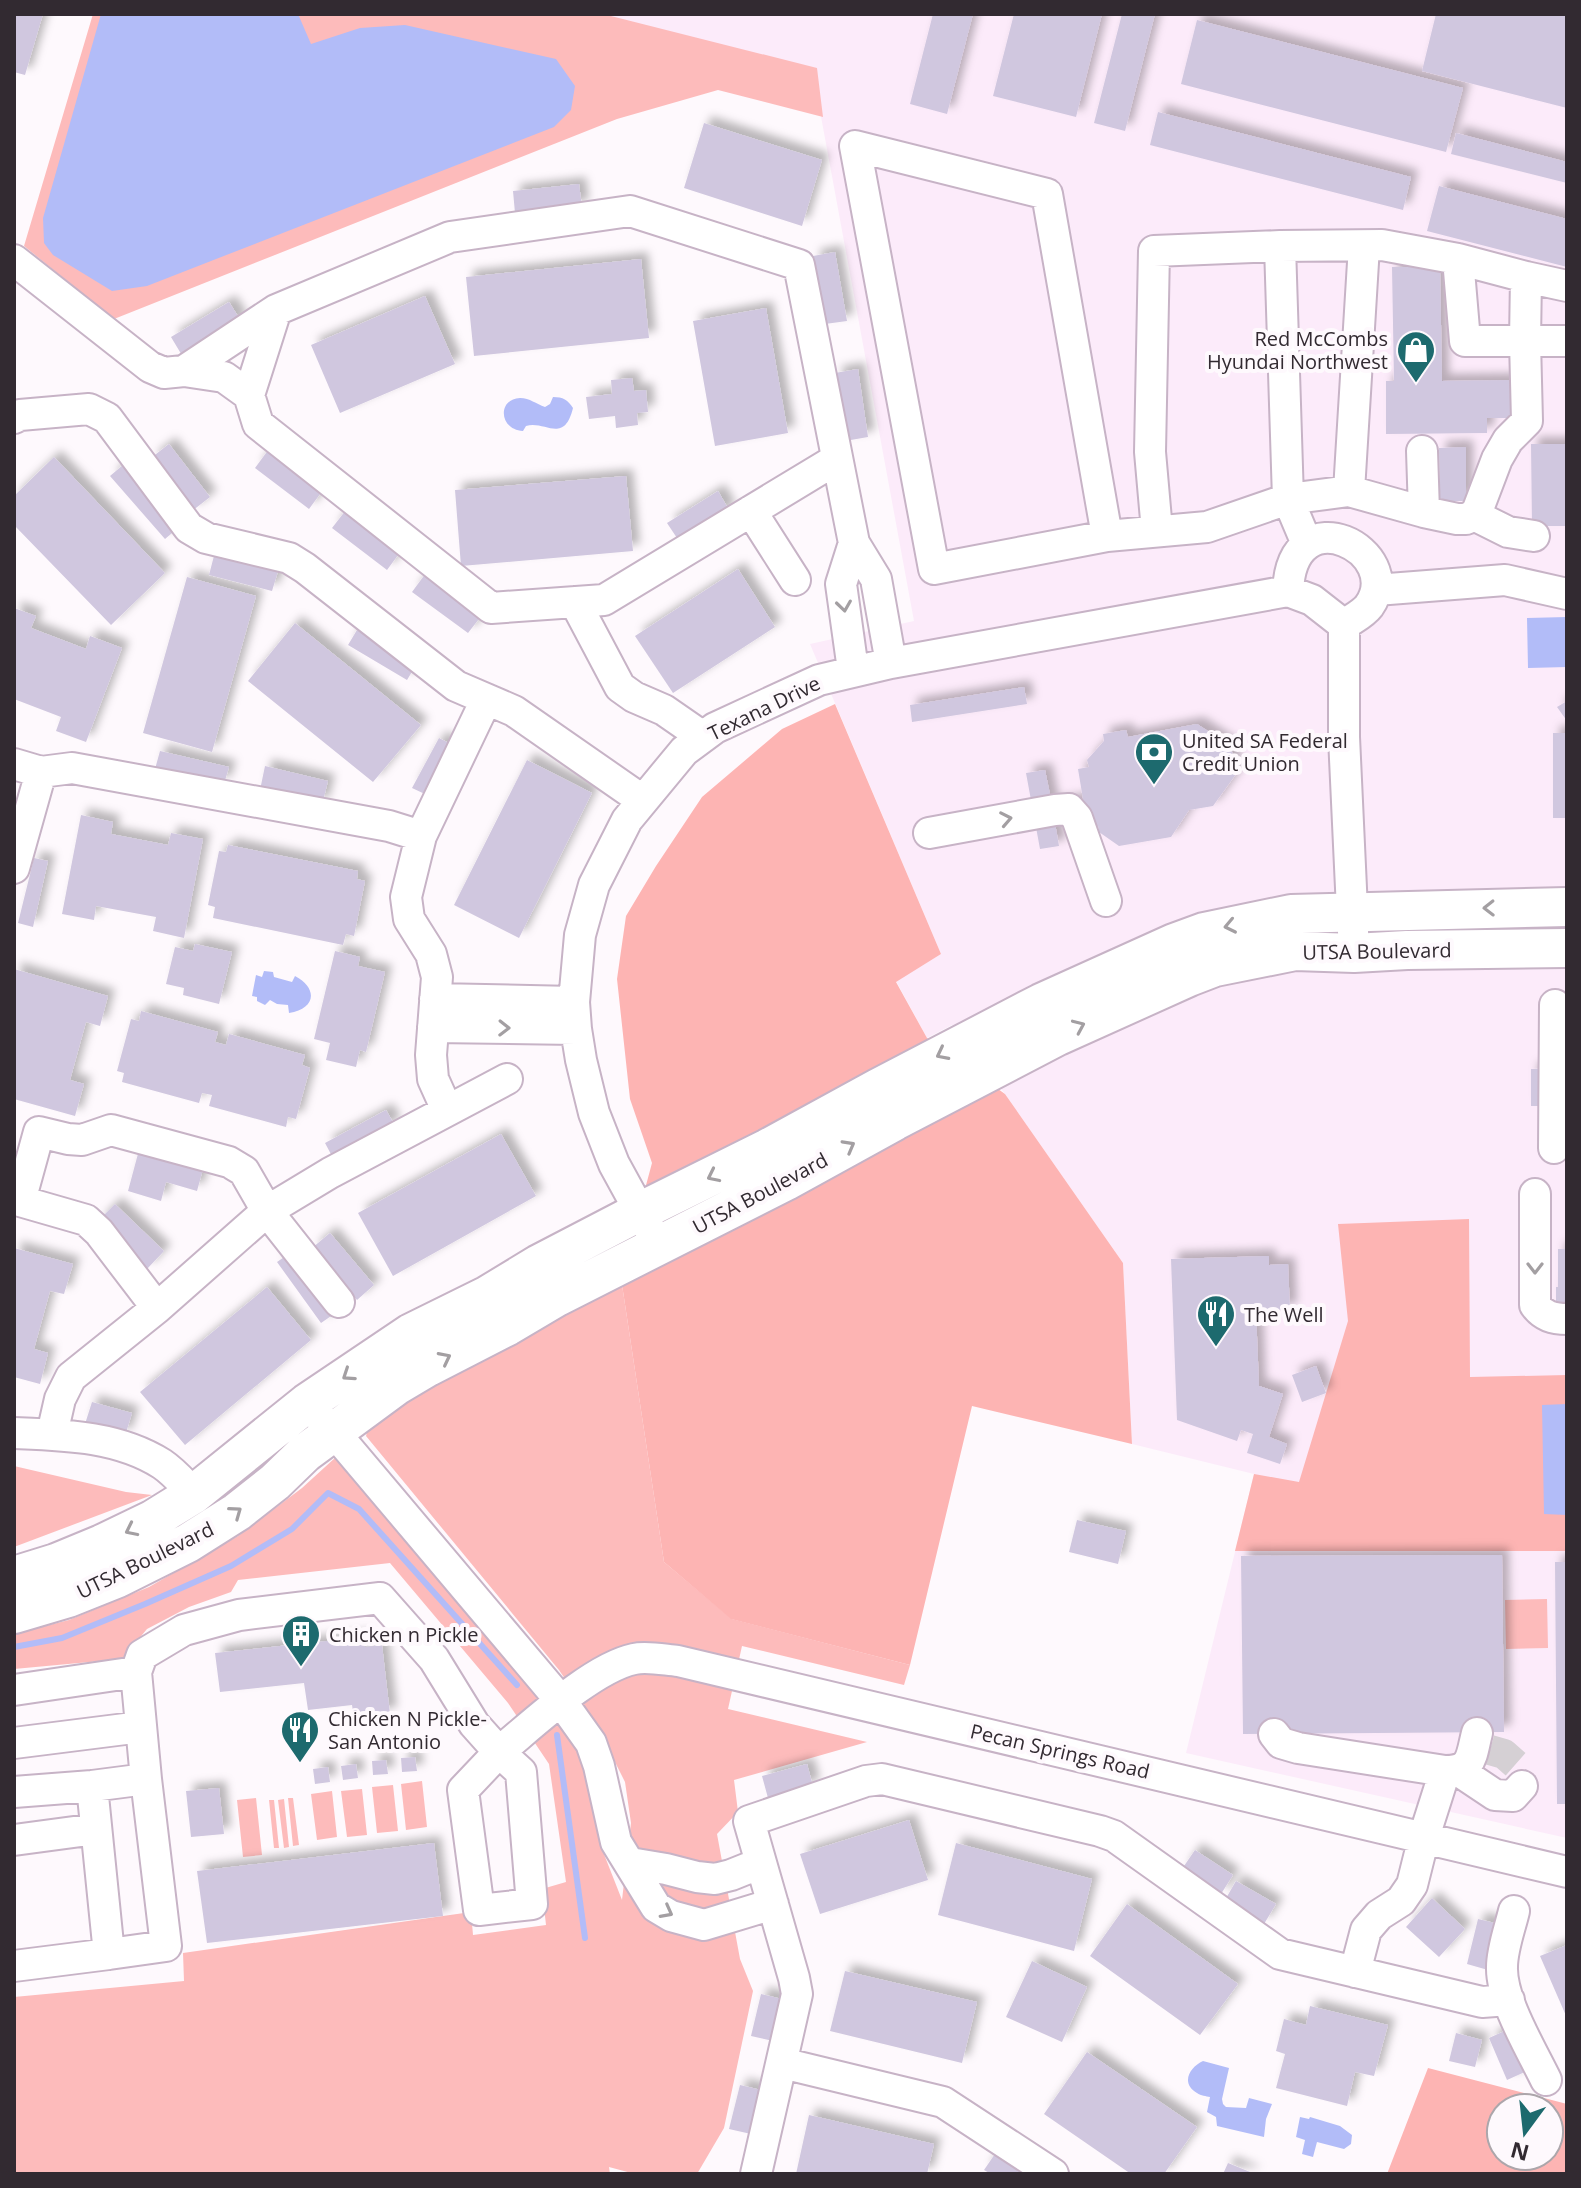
<svg xmlns="http://www.w3.org/2000/svg" width="1581" height="2188" font-family="'Open Sans',sans-serif">
	<style>
		.built { fill: #fcebfa }
		.green { fill: #fdbbbb }
		.forest { fill: #fdb4b3; fill-rule: evenodd }
		.water { fill: #b2bcf8 }
		.lines { fill: none; stroke-linecap: round; stroke-linejoin: round }
		.stream { stroke: #b2bcf8; stroke-width: 6 }
		.building { fill: #d0c7df; filter: url(#shadow) }
		.minor-tunnel { stroke: #d5d0d4; stroke-width: 30; stroke-dasharray: 30 15; stroke-linecap: butt }
		.minor-casing { stroke: #c7b3c6; stroke-width: 34 }
		.major-casing { stroke: #c7b3c6; stroke-width: 42 }
		.minor { stroke: #fff; stroke-width: 30 }
		.major { stroke: #fff; stroke-width: 38 }
		.oneway { stroke: #a39fa2 }
		.labels { text-anchor: middle; dominant-baseline: central; stroke-width: 8; stroke-linejoin: round; paint-order: stroke }
		.poi-label { font-size: 20px; fill: #322a31; stroke: #fef9fd; text-anchor: start }
		.street-label { font-size: 20px; fill: #322a31; stroke: #fef9fd }
	</style>
	<defs>
		<filter id="shadow"><feDropShadow dx="7" dy="-7" stdDeviation="4" flood-color="#0004"/></filter>
	</defs>
	<rect width="100%" height="100%" fill="#fef9fd"/>
	<!-- built -->
	<path class="built" d="M538 14H1567V1838L1186 1753 1254 1474 1132 1444 1123 1263 1005 1094 952 1025 927 1038 896 981 941 954 810 644 914 621 815 84Z"/>
	<!-- green -->
	<path class="green" d="M93 14H603L817 68 823 117 718 90 617 119 114 319 24 246Z
		M621 1278 664 1562 732 1619 910 1665 904 1685 742 1646 728 1709 867 1742 734 1780 738 1812 717 1834 740 1959 753 1991 724 2128 697 2174H635L609 2167 610 2174H14V1997L184 1981 183 1953 471 1912 473 1935 546 1925 542 1889 566 1882 549 1764 508 1703 390 1563 238 1580 231 1592 189 1607 147 1629 122 1659 14 1669V1634L69 1620 149 1587 238 1536 302 1488 336 1457 574 1741 590 1776 600 1844 622 1900 631 1823 625 1782 597 1726 559 1670 366 1436 369 1425 452 1369Z
		M14 1466 126 1492 152 1495 14 1547Z
		M1547 1599 1548 1648 1506 1649 1505 1600Z
		M422 1781 427 1827 406 1830 401 1784Z
		M393 1785 398 1831 377 1833 372 1787Z
		M362 1789 367 1835 347 1837 341 1791Z
		M332 1791 337 1837 317 1840 311 1794Z
		M256 1798 262 1855 243 1857 237 1800Z
		M288 1798H293L299 1845 293 1846Z
		M284 1799 289 1847 284 1848 278 1800Z
		M274 1800 279 1848H274L269 1800Z"/>
	<!-- forest -->
	<path class="forest" d="M835 704 941 954 896 982 927 1038 1005 1094 1123 1263 1132 1444 972 1406 910 1665 731 1619 664 1562 621 1278 652 1163 630 1099 617 979 626 916 656 866 702 797 782 729Z
		M1469 1219 1470 1377 1567 1375V1551H1235L1254 1474 1299 1482 1348 1321 1338 1224Z
		M1428 2068 1567 2104V2174H1387ZM1501 2108H1549V2156H1501Z"/>
	<!-- water -->
	<path class="water" d="M101 14H298L311 44 360 28 405 25 556 59 575 86 571 110 554 127 147 286 112 291 53 255 44 243 43 218Z
		M553 397C563 397 568 400 573 408 564 445 545 420 526 426L523 431C499 430 497 399 520 398 530 398 536 404 545 407L550 404Z
		M1567 617V667L1528 668 1527 618Z
		M264 971 273 972 274 977 292 982 295 976C319 989 315 1009 289 1013L288 1005 277 1004 270 1000 265 1005 257 1001V997L252 996 256 975 262 977Z
		M1567 1404V1515L1544 1514 1542 1405Z
		M1203 2061 1229 2068 1222 2099 1223 2104 1226 2107 1246 2108 1249 2098 1272 2104 1266 2119 1264 2137 1217 2126 1216 2117 1207 2112 1210 2097C1206 2096 1201 2096 1197 2093 1180 2083 1190 2067 1203 2061Z
		M1300 2117 1309 2119 1310 2117 1340 2126 1352 2135 1351 2144 1344 2149 1317 2142 1313 2157 1302 2154 1305 2140 1296 2137Z"/>
	<g class="lines">
		<!-- stream -->
		<path class="stream" d="M14 1647 62 1638 145 1604 231 1566 292 1529 328 1493 359 1509 517 1685
			M557 1735 585 1938"/>
	</g>
	<!-- building -->
	<path class="building" d="M14 14H43L25 75 14 72Z
		M933 14H973L947 114 910 104Z
		M1014 14H1102L1076 117 993 96Z
		M1122 14H1155L1125 131 1094 123Z
		M1436 14H1567V108L1422 71Z
		M1197 20 1463 88 1446 152 1181 84Z
		M1158 112 1411 177 1403 210 1150 145Z
		M704 123 822 160 802 226 684 188Z
		M1456 133 1567 162V183L1451 154Z
		M579 184 582 207 515 213 513 191Z
		M1439 186 1567 219V267L1427 231Z
		M835 252 847 321 825 324 813 256Z
		M641 259 649 338 474 356 466 277Z
		M1392 267H1440L1442 381 1515 380 1516 418H1487V433L1386 434V381H1394Z
		M425 296 455 364 340 413 311 345Z
		M229 302 241 321 183 357 171 337Z
		M766 308 788 433 715 446 693 321Z
		M858 369 868 437 845 441 835 373Z
		M632 378 634 391 646 390 648 412 637 413 638 425 616 428 615 416 589 419 586 397 612 394 611 380Z
		M169 444 210 497 192 511 151 458Z
		M1531 444H1567V526H1532Z
		M1466 447V501H1440L1439 448Z
		M269 449 323 490 309 509 255 468Z
		M54 457 165 573 111 625 14 525V496Z
		M123 465 178 528 165 539 110 476Z
		M626 476 633 551 461 566 455 490Z
		M718 491 729 510 679 541 667 523Z
		M346 510 401 551 387 570 332 528Z
		M215 552 279 568 272 591 209 575Z
		M738 569 775 627 673 693 635 636Z
		M426 573 482 615 468 633 412 592Z
		M187 577 256 596 212 752 143 733Z
		M14 608 36 616 31 628 86 649 90 636 122 648 86 742 56 731 61 717 14 699Z
		M295 623 421 725 373 782 248 681Z
		M357 630 416 665 407 680 348 645Z
		M1024 687 1027 704 912 722 910 705Z
		M1567 701V721L1557 707Z
		M1197 724 1231 746 1236 774 1213 806 1189 810 1171 837 1119 846 1099 832 1098 826 1089 828 1055 823 1059 846 1040 849 1026 773 1045 770 1052 804 1083 799 1078 769 1089 767 1087 760 1104 741 1103 734 1126 730 1128 737Z
		M1553 733H1567V818H1553Z
		M439 738 453 745 427 795 412 788Z
		M160 751 229 767 224 784 155 769Z
		M527 760 592 793 519 938 454 905Z
		M265 766 328 781 322 805 260 790Z
		M81 815 113 822 111 834 168 845 171 833 203 839 184 938 153 931 156 917 96 906 94 920 62 914Z
		M228 845 358 871 357 879 365 881 354 936 346 934 343 945 213 918 215 907 208 905 219 851 226 852Z
		M34 858 48 861 33 927 18 923Z
		M195 944 232 952 219 1004 183 995 184 988 166 984 175 947 193 951Z
		M335 951 360 957 358 966 385 972 366 1052 360 1050 356 1067 326 1060 330 1043 314 1039Z
		M14 969 108 996 100 1026 86 1022 70 1080 84 1084 75 1116 14 1099Z
		M141 1011 218 1032 215 1042 226 1045 229 1034 305 1055 302 1065 310 1068 296 1119 288 1117 286 1127 209 1106 212 1095 202 1093 199 1103 122 1082 124 1073 117 1071 131 1019 139 1021Z
		M1567 1068V1106H1531V1069Z
		M386 1110 394 1124 333 1158 325 1143Z
		M501 1134 536 1196 393 1276 358 1213Z
		M139 1150 203 1169 197 1191 166 1182 161 1201 128 1191Z
		M115 1204 164 1251 147 1269 98 1221Z
		M330 1233 374 1285 357 1300 312 1248Z
		M14 1248 73 1264 64 1294 50 1291 34 1349 48 1353 40 1384 14 1377Z
		M1558 1249H1567V1306H1556V1287H1558Z
		M290 1253 334 1314 321 1323 277 1262Z
		M1269 1256V1265L1288 1264 1290 1310 1256 1311 1259 1386 1283 1394 1269 1437 1287 1444 1280 1464 1247 1453 1253 1434 1241 1430 1237 1441 1177 1420 1171 1259Z
		M267 1287 311 1340 185 1445 140 1392Z
		M1316 1366 1326 1393 1302 1402 1292 1375Z
		M92 1402 132 1413 125 1436 85 1424Z
		M1077 1520 1126 1531 1118 1564 1069 1552Z
		M1502 1555 1504 1732 1243 1734 1241 1556Z
		M1555 1562H1567V1804H1557Z
		M364 1637 365 1647 382 1645 390 1714 354 1718 352 1705 308 1710 304 1683 220 1692 215 1653Z
		M415 1757 417 1771 402 1772 401 1758Z
		M386 1760 388 1774 373 1775 372 1761Z
		M356 1764 358 1778 343 1780 341 1766Z
		M807 1764 813 1786 768 1798 762 1776Z
		M328 1767 330 1782 315 1784 313 1769Z
		M219 1788 224 1834 191 1837 186 1791Z
		M909 1820 928 1880 820 1914 800 1854Z
		M434 1843 443 1916 207 1943 197 1871Z
		M956 1843 1092 1879 1074 1951 938 1915Z
		M1195 1850 1233 1875 1221 1894 1182 1869Z
		M1236 1881 1276 1904 1264 1924 1225 1900Z
		M1432 1898 1465 1929 1439 1957 1406 1927Z
		M1127 1904 1238 1984 1200 2035 1090 1956Z
		M1478 1919 1499 1924 1488 1970 1467 1964Z
		M1567 1945V2018L1540 1956Z
		M1032 1961 1087 1987 1062 2042 1006 2017Z
		M845 1971 977 2002 962 2063 830 2031Z
		M761 1994 782 1999 773 2041 751 2036Z
		M1310 2006 1388 2025 1374 2076 1355 2072 1347 2106 1276 2088 1285 2054 1276 2051 1284 2019 1306 2025Z
		M1509 2029 1527 2071 1507 2080 1489 2038Z
		M1456 2033 1482 2040 1475 2067 1449 2061Z
		M1087 2052 1197 2127 1164 2174H1131L1044 2114Z
		M740 2085 761 2090 751 2134 729 2129Z
		M809 2115 934 2144 927 2174H796Z
		M997 2151 1031 2174H991L984 2170Z
		M1228 2163 1255 2174H1223Z"/>
	<g class="lines">
		<!-- minor-tunnel -->
		<path class="minor-tunnel" d="M1490 1750 1504 1754 1520 1768 1522 1786"/>
		<defs>
			<path id="minor" d="M1280 246 1288 499 1307 544
				M1458 259 1465 341H1567
				M14 260 150 367 164 373 184 371 276 310 450 237 630 211 799 265 854 543 876 579 891 663
				M1526 277 1567 286
				M184 371 224 377 249 395 258 424 491 608 604 600 837 459
				M249 395 276 310
				M14 418 20 415 89 409 107 418 189 528 206 538 289 558 305 568 456 686 514 711 642 800
				M1422 451 1424 512
				M1349 491 1364 246
				M751 511 795 580
				M1157 531 1150 452 1154 251 1280 246 1382 245 1458 259 1526 277 1525 341 1527 421 1508 440 1497 459 1478 509 1474 515
				M1107 536 1047 194 855 146 934 569 1107 536 1207 527 1288 499 1349 491 1424 512 1457 519H1466L1474 515 1508 532 1534 536
				M1376 590 1505 580 1567 594
				M1288 591 1312 600 1344 625V737L1354 953
				M575 602 620 687 634 697 664 710 703 737
				M853 670 841 584 854 543
				M14 764 41 772 72 768 389 826 421 836
				M929 833 1055 810 1069 809 1077 818 1106 901
				M14 868 41 772
				M435 999 574 1002
				M433 1027 576 1029
				M447 1110 433 1079 431 1055 437 977 431 954 409 919 406 897 421 836 486 700
				M1554 1148 1555 1005
				M1535 1194V1305C1543 1316 1553 1319 1567 1319
				M649 1228 614 1164 594 1113 581 1060 576 1029 574 1002 580 935 594 885 627 820 684 751 715 728 819 680 891 663 1288 591C1292 492 1407 552 1369 606 1363 614 1352 619 1344 625
				M157 1308 99 1232 86 1220 20 1201 39 1132 68 1139 82 1140 111 1130 229 1162 244 1171 267 1211 339 1302
				M307 1403 345 1445 561 1701 591 1743 599 1766 616 1842 656 1907 671 1916 704 1925 773 1904
				M14 1433C64 1435 118 1436 162 1464 174 1472 184 1484 194 1494
				M52 1434 60 1399 71 1377 157 1308 267 1211 330 1173 507 1079
				M14 1690 136 1672
				M1274 1734 1281 1743 1298 1748 1445 1771 1424 1837 1412 1885 1401 1901 1379 1915 1366 1930 1355 1972
				M14 1743 141 1727
				M499 1752 521 1772 532 1904 479 1910 463 1790Z
				M1445 1771C1473 1771 1471 1756 1477 1733
				M1459 1771 1495 1795 1513 1796 1522 1786
				M92 1786 109 1954 166 1946 146 1779
				M14 1792 92 1786 146 1779 136 1672 142 1655 184 1630 239 1615 380 1598 434 1659 474 1724 499 1752C532 1725 592 1668 634 1659 647 1656 665 1660 678 1661L1567 1872
				M14 1840 96 1829
				M630 1863 666 1869 697 1877 715 1879 731 1875 761 1863
				M1514 1911C1510 1928 1502 1949 1502 1967 1501 2000 1531 2049 1546 2080
				M14 1966 109 1954
				M782 2063 943 2102 1053 2174
				M756 2174 797 1994 794 1978 749 1821 866 1781 882 1779 1100 1831 1114 1836 1280 1954 1482 2002 1509 2000"/>
			<path id="major" d="M14 1576 56 1563 102 1544 152 1520 194 1494 307 1403 411 1333 488 1295 539 1264 639 1212 768 1148 878 1088 1041 1003 1174 943 1204 932 1291 914 1567 907
				M14 1614 68 1598 118 1578 188 1543 237 1512 275 1482 305 1453 396 1386 428 1367 508 1326 557 1297 786 1181 895 1121 1058 1036 1189 977 1215 967 1295 951 1354 953 1407 950 1567 948"/>
		</defs>
		<!-- minor casing -->
		<use href="#minor" class="minor-casing"/>
		<!-- major casing -->
		<use href="#major" class="major-casing"/>
		<!-- minor -->
		<use href="#minor" class="minor"/>
		<!-- major -->
		<use href="#major" class="major"/>
	</g>
	<!-- one-way arrows -->
	<defs><path id="oneway-chevron" d="M-2-3.5L2.5 0L-2 3.5" fill="none" stroke-width="1.6" stroke-linecap="round" stroke-linejoin="round" transform="scale(2)"/></defs>
	<g class="oneway">
		<use href="#oneway-chevron" transform="translate(844 606) rotate(82)"/>
		<use href="#oneway-chevron" transform="translate(1006 819) rotate(-11)"/>
		<use href="#oneway-chevron" transform="translate(1489 908) rotate(179)"/>
		<use href="#oneway-chevron" transform="translate(1230 926) rotate(168)"/>
		<use href="#oneway-chevron" transform="translate(1079 1026) rotate(-24)"/>
		<use href="#oneway-chevron" transform="translate(504 1028) rotate(1)"/>
		<use href="#oneway-chevron" transform="translate(942 1054) rotate(153)"/>
		<use href="#oneway-chevron" transform="translate(849 1146) rotate(-29)"/>
		<use href="#oneway-chevron" transform="translate(713 1176) rotate(154)"/>
		<use href="#oneway-chevron" transform="translate(1535 1268) rotate(90)"/>
		<use href="#oneway-chevron" transform="translate(445 1358) rotate(-27)"/>
		<use href="#oneway-chevron" transform="translate(348 1375) rotate(146)"/>
		<use href="#oneway-chevron" transform="translate(236 1512) rotate(-36)"/>
		<use href="#oneway-chevron" transform="translate(131 1530) rotate(154)"/>
		<use href="#oneway-chevron" transform="translate(667 1912) rotate(28)"/>
	</g>
	<!-- icons -->
	<defs>
		<symbol id="shop-pin" viewBox="-11 -11 22 30"><path d="M0 17L-7.5 6A9.5 9.5 0 1 1 7.5 6Z" fill="#1d6a6e" stroke="#fef9fd"/><path d="M-5-2.5h2.3a2.7 3.5 0 0 1 5.4 0H5L5.5 6h-11ZM-1.5-2.5h3a1.5 2.3 0 0 0-3 0Z" fill="#fff"/></symbol>
		<symbol id="bank-pin" viewBox="-11 -11 22 30"><path d="M0 17L-7.5 6A9.5 9.5 0 1 1 7.5 6Z" fill="#1d6a6e" stroke="#fef9fd"/><path d="M-6-4H6V4H-6ZM0-2.3a2.3 2.3 0 1 0 0 4.6a2.3 2.3 0 1 0 0-4.6Z" fill="#fff"/></symbol>
		<symbol id="restaurant-pin" viewBox="-11 -11 22 30"><path d="M0 17L-7.5 6A9.5 9.5 0 1 1 7.5 6Z" fill="#1d6a6e" stroke="#fef9fd"/><path d="M-5-6h1v4h1v-4h1v4h1v-4h1v5L-1.5 .5V6h-2V.5L-5-1ZM5-6V6H3V1.5H1.5Q1.5-4 5-6Z" fill="#fff"/></symbol>
		<symbol id="building-pin" viewBox="-11 -11 22 30"><path d="M0 17L-7.5 6A9.5 9.5 0 1 1 7.5 6Z" fill="#1d6a6e" stroke="#fef9fd"/><path d="M-4-6H4V6H1V3H-1V6H-4ZM-2.5-4.3h1.7v1.8h-1.7ZM.8-4.3h1.7v1.8H.8ZM-2.5-1h1.7V.8h-1.7ZM.8-1h1.7V.8H.8Z" fill="#fff"/></symbol>
	</defs>
	<g fill-rule="evenodd">
		<use href="#shop-pin" x="1394" y="328" width="44" height="60"/>
		<use href="#bank-pin" x="1132" y="730" width="44" height="60"/>
		<use href="#restaurant-pin" x="1194" y="1292" width="44" height="60"/>
		<use href="#building-pin" x="279" y="1612" width="44" height="60"/>
		<use href="#restaurant-pin" x="278" y="1708" width="44" height="60"/>
	</g>
	<g class="labels">
		<!-- poi labels -->
		<g class="poi-label">
			<text x="1388" y="338" text-anchor="end">Red McCombs<tspan x="1388" dy="23">Hyundai Northwest</tspan></text>
			<text x="1182" y="740">United SA Federal<tspan x="1182" dy="23">Credit Union</tspan></text>
			<text x="1244" y="1314">The Well</text>
			<text x="329" y="1634">Chicken n Pickle</text>
			<text x="328" y="1718">Chicken N Pickle-<tspan x="328" dy="23">San Antonio</tspan></text>
		</g>
		<!-- street labels -->
		<g class="street-label">
			<text transform="translate(764 708) rotate(-26)">Texana Drive</text>
			<text transform="translate(1377 951) rotate(-1)">UTSA Boulevard</text>
			<text transform="translate(760 1193) rotate(-28)">UTSA Boulevard</text>
			<text transform="translate(145 1560) rotate(-26)">UTSA Boulevard</text>
			<text transform="translate(1060 1751) rotate(13)">Pecan Springs Road</text>
		</g>
	</g>
	<!-- border -->
	<rect width="1581" height="2188" fill="none" stroke="#322a31" stroke-width="32"/>
	<!-- north arrow -->
	<g transform="translate(1525 2132) rotate(195)"><circle r="38" fill="#fef9fd" stroke="#aca6ab" stroke-width="2"/>
	<path d="M0-6L14 30L0 20L-14 30Z" fill="#1d6a6e"/>
	<text y="-12" font-size="22" font-weight="bold" text-anchor="middle" fill="#322a31">N</text>
	</g>
</svg>
